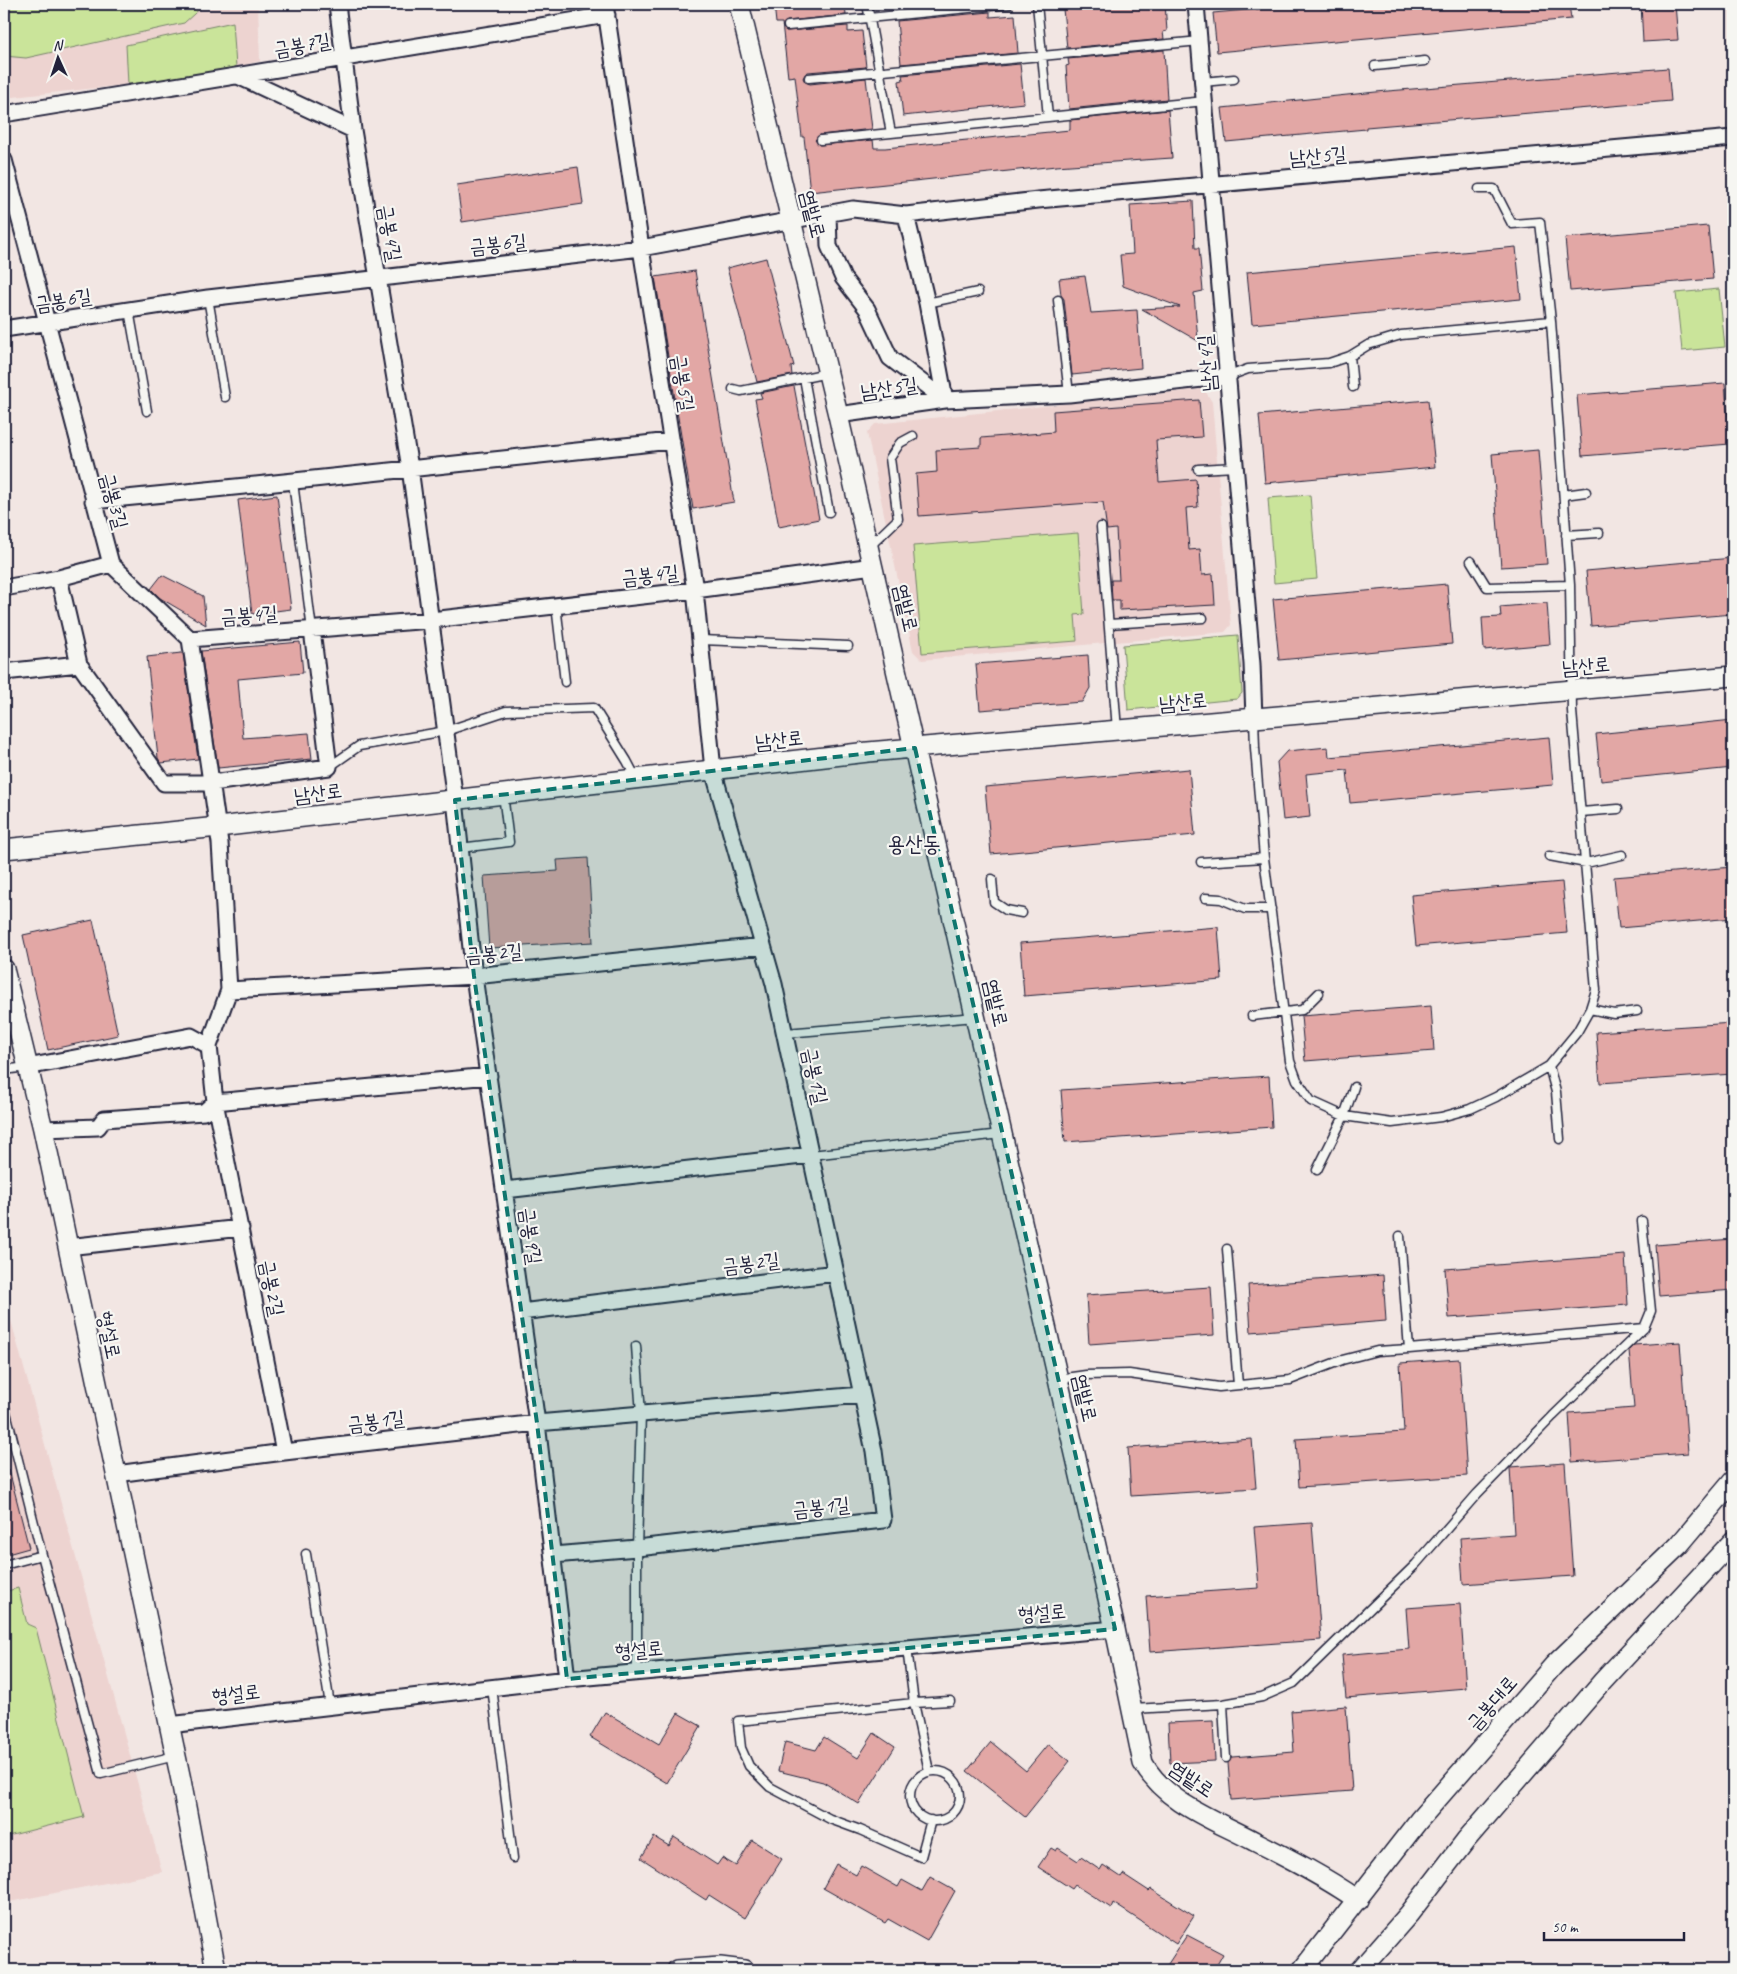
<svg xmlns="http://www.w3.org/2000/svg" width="1737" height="1974" font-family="Caveat,'Poor Story',sans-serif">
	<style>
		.built { fill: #edd3d0 }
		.green { fill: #cae49a; stroke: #76836a }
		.building { fill: #e2a7a5; stroke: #22223b }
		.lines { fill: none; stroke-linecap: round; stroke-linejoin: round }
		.service-casing { stroke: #22223b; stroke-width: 11 }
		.minor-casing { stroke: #22223b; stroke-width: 19 }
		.tertiary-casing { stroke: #22223b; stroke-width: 22 }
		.service { stroke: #f6f6f2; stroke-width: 8 }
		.minor { stroke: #f6f6f2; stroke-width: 15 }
		.tertiary { stroke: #f6f6f2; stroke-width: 19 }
		.marked { fill: #0f766e; fill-opacity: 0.2; stroke: #0f766e; stroke-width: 4; stroke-dasharray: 10 6; stroke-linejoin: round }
		.labels { text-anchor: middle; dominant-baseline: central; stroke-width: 4.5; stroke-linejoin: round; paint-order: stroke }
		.street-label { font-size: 20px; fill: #22223b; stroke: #f6f6f2 }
		.quarter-label { font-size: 22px; fill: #22223b; stroke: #f6f6f2 }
	</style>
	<rect width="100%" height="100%" fill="#f2e6e3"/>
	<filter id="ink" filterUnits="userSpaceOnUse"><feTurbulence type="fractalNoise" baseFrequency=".02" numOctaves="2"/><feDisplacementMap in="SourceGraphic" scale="10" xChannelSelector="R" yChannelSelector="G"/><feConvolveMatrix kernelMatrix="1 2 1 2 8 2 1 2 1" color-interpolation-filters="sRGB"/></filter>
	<g filter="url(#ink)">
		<!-- built -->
		<path class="built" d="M4 4H258L260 61 199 77 4 98Z
			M1204 389 1212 402 1231 625 1225 632 922 660 913 651 867 433 875 424Z
			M4 1295 162 1872 4 1903Z"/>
		<!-- green -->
		<path class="green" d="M4 4H205L184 23 26 58 4 56Z
			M233 22 236 67 199 77 128 84 126 45Z
			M1719 289 1725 347 1682 351 1676 293Z
			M1310 495 1317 579 1274 583 1268 498Z
			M1078 533 1084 614 1075 615 1077 641 922 653 913 546Z
			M1238 635 1242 693 1237 699 1128 710 1123 645Z
			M18 1588 27 1624 36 1628 84 1817 4 1837V1592Z"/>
		<!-- building -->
		<path class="building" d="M774 4H845L846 15 787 21 782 26 786 31 848 26V32L862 31 866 67 808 72 805 74 803 78 805 82 810 84 866 78 872 129 820 135 815 140 819 145 873 140 874 148H885L1070 130V120L1168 110 1172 158 1056 166 810 192 804 137H802L795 76 788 77 782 23H776Z
			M895 4H955L895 10Z
			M1117 4H1165L1167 31 1163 32 1164 39 1067 48 1063 9Z
			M1315 4H1569L1571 19 1217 52 1213 13Z
			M1641 4H1675L1678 40 1643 42Z
			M990 12V17L1015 15 1018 53 901 64 897 21Z
			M1164 50 1167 99 1069 109 1066 66 1069 65 1068 59Z
			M1020 64 1024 103 903 116 899 81 903 80 902 75Z
			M1668 68 1671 101 1366 127V129L1226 142 1222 108 1376 92Z
			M578 167 583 204 462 222 457 185Z
			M1193 201 1195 248H1199L1203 291 1194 293 1198 341 1142 309 1180 307 1123 286 1120 255 1133 254 1130 205Z
			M1708 226 1713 279 1570 291 1565 238Z
			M1516 247 1521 299 1252 324 1247 272Z
			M766 258 794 366 791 367 792 375 757 382 727 268Z
			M695 271 734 502 693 509 655 277Z
			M1085 276 1091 313 1137 310 1141 368 1072 375 1064 299 1061 295 1059 279Z
			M1725 383 1730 444 1582 456 1577 395Z
			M794 386 819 519 779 527 755 399 762 398 760 393Z
			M1199 400 1202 437 1156 440 1159 482 1196 479 1198 507 1186 508 1189 550 1200 549 1202 575 1213 574 1215 605 1120 610V600H1112L1111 580H1119L1116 529 1107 530 1103 502 919 516 916 474 937 472 936 450 981 447V438L1054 432 1053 411Z
			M1428 400 1435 467 1265 483 1259 415Z
			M1538 450 1547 564 1501 567 1492 454Z
			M277 495 291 609 252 614 238 500Z
			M1733 558V614L1591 626 1586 571Z
			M162 575 203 596 206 625 160 598 151 589Z
			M1447 584 1452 644 1279 660 1273 599Z
			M1547 603 1550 644 1484 650 1482 618 1501 617 1500 607Z
			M300 642 303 673 238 679 243 738 309 733 312 759 218 768 201 651Z
			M181 653H183L198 759 161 763 158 758 147 657Z
			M1088 655 1090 688 1082 702 980 710 976 664Z
			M1733 720V768L1601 781 1596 734Z
			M1549 737 1553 785 1350 803 1347 770 1306 774 1310 817 1283 820 1277 762 1287 751 1328 747 1329 757Z
			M1189 769 1195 835 991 854 985 787Z
			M588 858 593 942 489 948 484 876 558 871 557 860Z
			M1733 867V918L1619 928 1614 877Z
			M1562 882 1567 933 1416 946 1411 895Z
			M93 920 118 1035 48 1050 23 935Z
			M1218 927 1222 980 1024 996 1020 943Z
			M1431 1006 1434 1051 1305 1061 1301 1016Z
			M1733 1023V1074L1600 1083 1596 1032Z
			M1269 1076 1272 1127 1065 1142 1061 1090Z
			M1733 1239V1290L1659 1296 1655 1245Z
			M1625 1255 1628 1305 1449 1318 1445 1269Z
			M1383 1275 1386 1321 1251 1332 1248 1285Z
			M1211 1287 1214 1335 1089 1344 1086 1295Z
			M1680 1342 1688 1453 1572 1462 1569 1413 1634 1408 1629 1350 1634 1345Z
			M1459 1359 1467 1476 1299 1487 1296 1439 1404 1432 1400 1363Z
			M1252 1439 1256 1488 1131 1496 1128 1448Z
			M1565 1463 1573 1576 1463 1584 1460 1538 1514 1534 1510 1468 1511 1467Z
			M9 1470 29 1548 4 1555V1471Z
			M1312 1523 1321 1640 1150 1652 1146 1596 1259 1588 1254 1527Z
			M1460 1604 1466 1688 1346 1698 1342 1655 1409 1649 1406 1608Z
			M1346 1706 1352 1791 1231 1800 1228 1763 1232 1757 1294 1752 1291 1711Z
			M605 1712 659 1744 678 1713 701 1726 667 1783 590 1737Z
			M1213 1721 1215 1761 1170 1763 1168 1723Z
			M874 1733 895 1747 859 1804 823 1782 778 1771 785 1742 816 1750 824 1737 858 1758Z
			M991 1742 1026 1771 1048 1744 1070 1761 1025 1817 967 1771Z
			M654 1837 669 1846 674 1837 717 1865 722 1858 736 1866 752 1840 782 1859 745 1918 709 1895 706 1900 641 1858Z
			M1051 1848 1056 1851 1058 1848 1078 1861 1081 1857 1100 1870 1103 1865 1121 1877 1123 1874 1149 1891 1151 1889 1194 1916 1176 1944 1113 1903 1111 1908 1075 1885 1072 1889 1038 1867Z
			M836 1864 856 1875 861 1866 898 1887 902 1880 922 1891 930 1877 955 1891 927 1941 888 1919 885 1923 823 1888Z
			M1187 1935 1223 1954 1214 1970H1164Z"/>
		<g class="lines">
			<defs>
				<path id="service" d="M867 4 891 133 1048 117 1037 4
					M788 26 1009 4
					M1375 66 1425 61
					M809 78 1200 41
					M1203 82 1234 79
					M1048 117 1205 101
					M821 140 891 133
					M1479 189H1494L1512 224 1540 222 1551 321 1570 585
					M208 298 225 397
					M1058 300 1069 394
					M927 303 978 292
					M129 310 147 411
					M1350 356 1353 387
					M1229 376 1248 369 1329 363 1350 356 1368 345 1401 335 1551 321
					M804 378 829 512
					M733 389 741 391 828 373
					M1198 469 1236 467
					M293 482 312 630
					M1564 495 1586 492
					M1101 527 1117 730
					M1566 535 1599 533
					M870 546 898 519 890 458 900 443 913 436
					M556 605 565 682
					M1109 624 1203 618
					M701 640 848 646
					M1254 718 1255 748 1264 858 1290 1061 1297 1080 1311 1101 1344 1116 1392 1123 1441 1117 1470 1109 1496 1097 1549 1066 1577 1032 1590 1009 1596 990 1572 711 1570 585 1487 587 1471 561
					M329 767 359 746 446 731 506 711 594 708 627 761 636 778
					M1581 812 1618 809
					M460 848 509 842 503 794
					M1549 856 1586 863 1622 855
					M1201 862 1264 858
					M992 879 994 902 1006 910 1022 913
					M1205 898 1221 899 1245 909H1271
					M1590 1009 1614 1014 1637 1011
					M1252 1016 1302 1010 1319 993
					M786 1033 976 1017
					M1549 1066 1556 1092 1560 1139
					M4 1070 27 1067
					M811 1155 1001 1134
					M1317 1170 1344 1116 1354 1087
					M1400 1236 1409 1349 1644 1328
					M1227 1249 1238 1385
					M636 1346 641 1414 637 1548V1673
					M1058 1379 1086 1375 1129 1374 1219 1387 1290 1380 1342 1360 1377 1351 1409 1349
					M4 1404 42 1555
					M306 1554 330 1705
					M4 1565 42 1555 101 1774 175 1756
					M907 1648 914 1703 738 1721 741 1748 749 1766 770 1787 830 1819 860 1830 921 1857 931 1820
					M492 1687 513 1858
					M1223 1704 1262 1697 1294 1683 1416 1564 1477 1494 1553 1416 1644 1328 1651 1311 1642 1221
					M1133 1709 1223 1704 1226 1758
					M929 1771 914 1703 950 1701
					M910 1796a25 25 0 1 1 50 0a25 25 0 1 1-50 0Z"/>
				<path id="minor" d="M337 4 353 130 410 468 455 800 474 976 537 1423 567 1679
					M1196 4 1252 664 1254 718
					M240 77 353 130
					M4 114 607 15
					M4 160 111 564 190 639 220 843 229 990 209 1046 215 1102 284 1452
					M828 214 829 246 843 278 867 309 890 358 945 400
					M906 215 927 303 945 400
					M4 329 208 298 641 248 853 209 906 215 1038 200 1733 138
					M838 415 945 400 1069 394 1229 376
					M93 501C286 483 479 461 672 441
					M4 588 59 578 111 564
					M190 639 431 620 695 590 873 566
					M79 664 164 783H212L329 767 312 630
					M4 672 79 664 59 578
					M229 990 474 976 763 946
					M27 1067 191 1036 209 1046
					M43 1129 98 1127 104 1119 204 1112 215 1102 489 1076
					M505 1190 811 1155
					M67 1247 241 1228
					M521 1312 836 1273
					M116 1474 284 1452 537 1423 862 1395 774 984 713 770 695 590 641 248 605 4
					M553 1555 637 1548 883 1520 874 1451 862 1395
					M169 1725 567 1679 1115 1629"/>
				<path id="tertiary" d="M739 4 838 415 1115 1629 1143 1763C1165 1803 1215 1820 1254 1841 1290 1859 1325 1877 1358 1900
					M4 849 218 827 868 752 1733 676
					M4 969 43 1129 181 1780 216 1970
					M677 1970 720 1967 744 1970
					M1302 1970 1419 1820 1554 1665 1679 1545 1733 1481
					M1360 1970 1409 1914 1466 1840 1603 1681 1733 1541"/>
			</defs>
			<!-- service casing -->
			<use href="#service" class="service-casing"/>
			<!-- minor casing -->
			<use href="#minor" class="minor-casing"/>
			<!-- tertiary casing -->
			<use href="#tertiary" class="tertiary-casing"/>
			<!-- service -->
			<use href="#service" class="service"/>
			<!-- minor -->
			<use href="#minor" class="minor"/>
			<!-- tertiary -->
			<use href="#tertiary" class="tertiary"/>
		</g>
	</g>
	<!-- marked area -->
	<path class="marked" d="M915 748 1115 1629 567 1679 537 1423 474 976 455 800Z"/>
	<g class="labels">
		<!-- street labels -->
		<g class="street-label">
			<text transform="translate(302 45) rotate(-10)">금봉7길</text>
			<text transform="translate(1318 156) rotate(-5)">남산5길</text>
			<text transform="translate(813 214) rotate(76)">염밭로</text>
			<text transform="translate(390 233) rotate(80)">금봉4길</text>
			<text transform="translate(498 244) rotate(-6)">금봉6길</text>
			<text transform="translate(63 300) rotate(-9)">금봉6길</text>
			<text transform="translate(1207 363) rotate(-95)">남산4길</text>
			<text transform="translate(683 383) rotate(81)">금봉5길</text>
			<text transform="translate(889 388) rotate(-8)">남산5길</text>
			<text transform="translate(114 501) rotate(75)">금봉3길</text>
			<text transform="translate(650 575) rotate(-6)">금봉4길</text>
			<text transform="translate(906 608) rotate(77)">염밭로</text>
			<text transform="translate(249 615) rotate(-4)">금봉4길</text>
			<text transform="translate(1586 666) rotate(-5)">남산로</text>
			<text transform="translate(1183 702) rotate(-5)">남산로</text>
			<text transform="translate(779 740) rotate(-6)">남산로</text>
			<text transform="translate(318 793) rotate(-7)">남산로</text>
			<text transform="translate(494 953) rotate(-5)">금봉2길</text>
			<text transform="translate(996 1003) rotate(77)">염밭로</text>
			<text transform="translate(815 1076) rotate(78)">금봉1길</text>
			<text transform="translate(531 1236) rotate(82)">금봉9길</text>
			<text transform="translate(751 1263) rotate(-7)">금봉2길</text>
			<text transform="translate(272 1288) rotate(79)">금봉2길</text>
			<text transform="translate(109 1335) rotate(78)">형설로</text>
			<text transform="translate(1085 1398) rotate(77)">염밭로</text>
			<text transform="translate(376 1421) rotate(-7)">금봉1길</text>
			<text transform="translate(821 1507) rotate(-6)">금봉1길</text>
			<text transform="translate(1042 1613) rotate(-5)">형설로</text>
			<text transform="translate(639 1650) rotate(-5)">형설로</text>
			<text transform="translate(236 1694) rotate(-7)">형설로</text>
			<text transform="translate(1492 1703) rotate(-49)">금봉대로</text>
			<text transform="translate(1192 1779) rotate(34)">염밭로</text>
		</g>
		<!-- quarter labels -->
		<g class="quarter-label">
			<text x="914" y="844">용산동</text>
		</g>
	</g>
	<!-- margin -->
	<rect width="1737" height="1974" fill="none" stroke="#f6f6f2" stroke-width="20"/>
	<rect x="10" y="10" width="1717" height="1954" fill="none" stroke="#22223b" stroke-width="2" filter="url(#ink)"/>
	<!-- north arrow -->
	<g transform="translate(58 58) rotate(357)" stroke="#f6f6f2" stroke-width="4" paint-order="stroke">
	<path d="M0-4L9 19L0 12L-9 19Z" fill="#22223b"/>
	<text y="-8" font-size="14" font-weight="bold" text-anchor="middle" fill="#22223b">N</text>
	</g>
	<!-- scale -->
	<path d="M1544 1932v8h140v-8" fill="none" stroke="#22223b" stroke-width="2.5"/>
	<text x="1552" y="1932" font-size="15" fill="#22223b" stroke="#f6f6f2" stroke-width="4" paint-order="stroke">50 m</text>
</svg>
